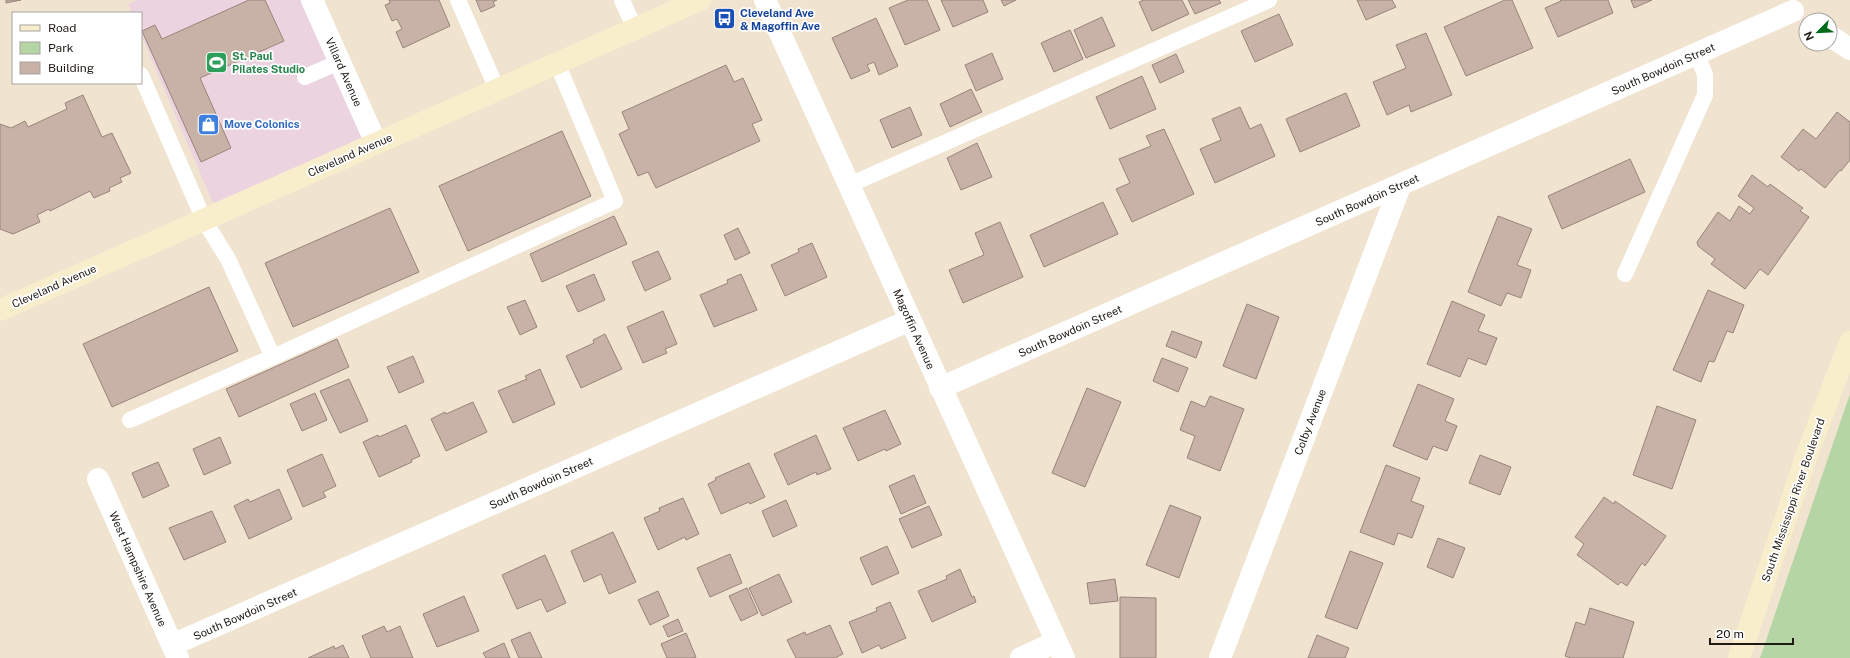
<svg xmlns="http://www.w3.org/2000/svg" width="1850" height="658" font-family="'Public Sans',sans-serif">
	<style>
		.commercial { fill: #ebd4e0 }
		.green { fill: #b6d5a5 }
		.building { fill: #c8b2a7; stroke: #99847a }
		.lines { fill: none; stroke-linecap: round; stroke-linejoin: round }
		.lane { stroke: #fff; stroke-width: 16 }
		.street { stroke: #fff; stroke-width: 22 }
		.secondary { stroke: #f8eecb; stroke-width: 22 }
		.labels { text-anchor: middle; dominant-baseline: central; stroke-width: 3.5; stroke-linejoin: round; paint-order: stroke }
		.transit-label { font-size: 11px; font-weight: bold; fill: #164399; stroke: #fff; text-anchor: start }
		.leisure-label { font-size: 11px; font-weight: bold; fill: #27864d; stroke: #fff; text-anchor: start }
		.street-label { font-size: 11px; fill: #1e1a13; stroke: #fff }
		.shop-label { font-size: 11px; font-weight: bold; fill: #366cbe; stroke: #fff; text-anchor: start }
	</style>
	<rect width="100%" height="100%" fill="#f0e4d0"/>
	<!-- commercial -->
	<path class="commercial" d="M137 0H318L383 142 218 215 141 35V13H132L128 4Z"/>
	<!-- green -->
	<path class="green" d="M1850 394V658H1760L1842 417Z"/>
	<!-- building -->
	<path class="building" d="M6 0H21L6 3Z
		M249 0H265L284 41 200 78 231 148 201 162 142 31 155 25 162 39Z
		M389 0H439L450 26 403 48 396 32 402 29 397 19 392 21 385 5 390 3Z
		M476 0H497L493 2 495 6 481 12Z
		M908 0H927L940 30 905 45 889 8Z
		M941 0H983L988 12 953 27Z
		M1001 0H1016L1004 6Z
		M1144 0H1182L1189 14 1152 31 1139 2Z
		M1188 0H1219L1221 3 1195 14Z
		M1357 0H1392L1396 7 1366 20Z
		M1505 0H1512L1533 48 1466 76 1444 27Z
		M1560 0H1608L1613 13 1558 37 1545 8 1561 1Z
		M1631 0H1652L1634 8Z
		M1279 14 1293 45 1255 62 1241 31Z
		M1102 17 1115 46 1086 58 1074 30Z
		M876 18 898 66 879 75 874 62 867 65 870 71 851 79 832 38Z
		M1070 30 1083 59 1054 72 1041 43Z
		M1426 33 1452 95 1411 112 1409 105 1387 115 1373 82 1406 68 1396 45Z
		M992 53 1003 79 976 91 965 65Z
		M1176 54 1184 72 1160 83 1152 65Z
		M726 65 734 82 743 78 762 120 752 124 760 141 656 188 648 172 638 176 619 134 629 129 622 112Z
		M1142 76 1156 109 1110 129 1096 97Z
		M971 89 982 112 950 127 940 104Z
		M1346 93 1360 126 1300 152 1286 119Z
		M83 95 102 137 112 133 131 173 120 178 122 182 109 188 110 191 94 198 90 191 50 211 49 209 37 215 40 222 13 234 0 229V124L11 128 25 121 28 127 67 109 65 103Z
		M910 107 922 135 892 148 880 120Z
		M1240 107 1250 129 1261 124 1275 156 1215 183 1200 149 1221 140 1212 119Z
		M1837 112 1850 122V160L1841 171 1840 170 1825 188 1801 169 1799 171 1781 157 1803 129 1816 139Z
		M1164 129 1194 194 1132 222 1116 189 1130 183 1119 159 1151 146 1146 136Z
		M562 131 591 196 468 251 439 186Z
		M977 143 992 177 961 190 947 158Z
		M1630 159 1645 192 1562 229 1548 196Z
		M1752 175 1768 187 1770 184 1803 208 1800 211 1809 217 1768 275 1760 269 1745 289 1711 264 1715 259 1698 246 1697 242 1718 212 1730 221 1739 206 1750 214 1754 208 1738 196Z
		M1103 202 1118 234 1044 267 1030 235Z
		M390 208 419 272 293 327 265 263Z
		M614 216 627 244 542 282 530 254Z
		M1498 216 1532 229 1517 265 1531 270 1521 298 1507 293 1501 306 1468 292Z
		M1000 222 1023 277 963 303 949 270 984 255 975 233Z
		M738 228 750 253 735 260 724 235Z
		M812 243 827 277 785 296 771 265 799 252 798 249Z
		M658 251 671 279 645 291 632 262Z
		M594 274 605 300 578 312 566 286Z
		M741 274 757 310 714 327 700 295 728 283 727 280Z
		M209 287 238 351 112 407 83 344Z
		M1708 290 1744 305 1733 333 1727 331 1714 362 1709 361 1701 382 1673 370Z
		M525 300 537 327 520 335 507 307Z
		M1452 301 1485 315 1478 331 1497 338 1486 365 1468 358 1460 377 1427 364Z
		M1247 304 1279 317 1256 379 1223 366Z
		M663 311 677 344 665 349 667 353 643 363 627 327Z
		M1172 331 1202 342 1196 358 1166 346Z
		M605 334 622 369 581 388 566 356 594 343 593 340Z
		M337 339 349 367 239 417 226 389Z
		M413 356 424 382 399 393 387 367Z
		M1162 358 1188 368 1178 392 1153 381Z
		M540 369 555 404 513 423 498 391 527 379 525 376Z
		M349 379 368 421 340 433 320 391Z
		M1418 384 1454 399 1445 421 1457 426 1447 451 1433 446 1427 460 1393 446Z
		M1087 388 1121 402 1085 487 1052 473Z
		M315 393 327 420 302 431 290 404Z
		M1210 396 1244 409 1220 471 1187 458 1195 436 1180 430 1191 401 1205 407Z
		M473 402 487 432 446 451 431 419 445 412 446 414Z
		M1657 406 1696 420 1672 489 1633 475Z
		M885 410 901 444 886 451 885 449 858 461 843 428Z
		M406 425 420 456 411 460 412 462 379 477 363 442 378 435 379 437Z
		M816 435 831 469 817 475 816 472 788 485 774 454Z
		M220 437 231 463 204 475 193 449Z
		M322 454 336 486 323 492 326 497 303 507 287 470Z
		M1480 455 1511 467 1500 495 1469 483Z
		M158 462 169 486 143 498 132 473Z
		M749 463 765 497 750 504 749 502 721 514 708 484 716 480 715 478Z
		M1386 465 1420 478 1411 501 1424 506 1412 538 1398 533 1394 545 1360 532Z
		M914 475 926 503 901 514 889 486Z
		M279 489 292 519 249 539 234 506 248 499 250 502Z
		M1604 497 1614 504 1615 501 1666 536 1645 566 1642 563 1627 586 1621 582 1618 585 1577 555 1584 544 1575 537Z
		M683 498 699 534 686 540 685 537 658 550 644 518 660 511 659 508Z
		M786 500 797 526 773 537 762 511Z
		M1170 505 1201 517 1179 578 1146 565Z
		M929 506 942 535 912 548 899 519Z
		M212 511 226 542 184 560 169 528Z
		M613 532 636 582 609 594 601 574 584 582 571 551Z
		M1438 538 1465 548 1453 578 1427 567Z
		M887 546 899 573 872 585 860 558Z
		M1350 551 1383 563 1357 629 1325 617Z
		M730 554 742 583 710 597 697 568Z
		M545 555 566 603 547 612 541 599 517 609 502 575Z
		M960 569 972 597 974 596 976 602 932 622 918 591 947 579 946 576Z
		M779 574 792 602 762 616 749 588Z
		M1115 579 1118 601 1090 604 1087 583Z
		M747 588 758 613 741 621 729 596Z
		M658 591 669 616 650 625 638 600Z
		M464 596 479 631 437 647 423 614Z
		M1120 597 1156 598V658H1120Z
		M890 602 906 638 881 649 879 645 862 653 849 622 877 611 876 608Z
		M1590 608 1634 622 1623 658H1571L1565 656 1576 622 1585 625Z
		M678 619 683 631 668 637 663 626Z
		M830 625 843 654 835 658H796L787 640 805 632 806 635Z
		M384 626 387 632 400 626 413 658H371L362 636Z
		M530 632 542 658H519L511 640Z
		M686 633 696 657 692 658H667L661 644Z
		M1317 635 1349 648 1345 658H1308Z
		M504 643 510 658H486L483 653Z
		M343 645 349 658H308L334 646 335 649Z"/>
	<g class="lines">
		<!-- lane -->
		<path class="lane" d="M458 0 497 89
			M622 0 635 29
			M141 75 204 220 228 259 273 357
			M305 77 339 62
			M849 185 1269 0
			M1625 274 1705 95V75L1697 54
			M130 420 284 352 615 201 557 63"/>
		<!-- street -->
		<path class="street" d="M312 0 376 143
			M765 0 1064 658
			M1830 36 1850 49
			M940 388 1793 11
			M98 479 178 658
			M172 645 910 320
			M1021 658 1056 642
			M1220 658 1400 186"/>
		<!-- secondary -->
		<path class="secondary" d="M0 310 700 0
			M1739 658 1809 449 1850 342"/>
	</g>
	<!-- icons -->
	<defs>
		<symbol id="bus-square" viewBox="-11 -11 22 22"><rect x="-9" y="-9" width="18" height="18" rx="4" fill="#1a4fb4" stroke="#fff"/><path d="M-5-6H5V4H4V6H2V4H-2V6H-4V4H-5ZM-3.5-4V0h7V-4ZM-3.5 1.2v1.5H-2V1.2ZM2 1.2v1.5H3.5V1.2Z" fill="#fff"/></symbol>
		<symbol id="stadium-square" viewBox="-11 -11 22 22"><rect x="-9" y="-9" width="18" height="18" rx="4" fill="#2e9e5b" stroke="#fff"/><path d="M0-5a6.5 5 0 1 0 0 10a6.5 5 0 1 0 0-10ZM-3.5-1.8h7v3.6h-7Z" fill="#fff"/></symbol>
		<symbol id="shop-square" viewBox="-11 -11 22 22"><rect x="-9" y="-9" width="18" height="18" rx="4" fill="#3f7fe0" stroke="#fff"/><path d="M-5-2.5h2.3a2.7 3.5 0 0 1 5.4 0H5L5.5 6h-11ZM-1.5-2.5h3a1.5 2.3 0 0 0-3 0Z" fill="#fff"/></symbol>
	</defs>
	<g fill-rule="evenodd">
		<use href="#bus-square" x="712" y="6" width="25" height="25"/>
		<use href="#stadium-square" x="204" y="50" width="25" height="25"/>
		<use href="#shop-square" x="196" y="112" width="25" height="25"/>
	</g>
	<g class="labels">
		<!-- transit labels -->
		<g class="transit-label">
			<text x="740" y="13">Cleveland Ave<tspan x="740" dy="13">&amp; Magoffin Ave</tspan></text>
		</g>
		<!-- leisure labels -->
		<g class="leisure-label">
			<text x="232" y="56">St. Paul<tspan x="232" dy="13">Pilates Studio</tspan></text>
		</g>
		<!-- street labels -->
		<g class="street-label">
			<text transform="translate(1663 69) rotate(-24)">South Bowdoin Street</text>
			<text transform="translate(344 72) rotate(66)">Villard Avenue</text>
			<text transform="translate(350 155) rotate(-24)">Cleveland Avenue</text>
			<text transform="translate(1367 200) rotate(-24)">South Bowdoin Street</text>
			<text transform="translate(54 286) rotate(-24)">Cleveland Avenue</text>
			<text transform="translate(914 329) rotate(66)">Magoffin Avenue</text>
			<text transform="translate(1070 331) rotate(-24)">South Bowdoin Street</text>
			<text transform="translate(1310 422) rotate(-69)">Colby Avenue</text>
			<text transform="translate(541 483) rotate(-24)">South Bowdoin Street</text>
			<text transform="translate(1793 500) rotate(-71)">South Mississippi River Boulevard</text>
			<text transform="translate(138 569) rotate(66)">West Hampshire Avenue</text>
			<text transform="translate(245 614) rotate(-24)">South Bowdoin Street</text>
		</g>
		<!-- shop labels -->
		<g class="shop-label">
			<text x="224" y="124">Move Colonics</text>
		</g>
	</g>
	<!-- legend -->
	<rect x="12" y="12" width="130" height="72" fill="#ffffff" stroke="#a5a3a1"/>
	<rect x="20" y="25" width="20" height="6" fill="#f8eecb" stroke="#a5a3a1"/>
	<text x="48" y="32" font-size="12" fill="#1e1a13">Road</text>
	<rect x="20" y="42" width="20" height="12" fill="#b6d5a5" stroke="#a5a3a1"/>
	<text x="48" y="52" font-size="12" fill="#1e1a13">Park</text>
	<rect x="20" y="62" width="20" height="12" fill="#c8b2a7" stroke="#a5a3a1"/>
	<text x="48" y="72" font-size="12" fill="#1e1a13">Building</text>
	<!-- north arrow -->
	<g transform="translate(1818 32) rotate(246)"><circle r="19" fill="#ffffff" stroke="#a5a3a1"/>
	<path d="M0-3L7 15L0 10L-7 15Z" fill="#016a18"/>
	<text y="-6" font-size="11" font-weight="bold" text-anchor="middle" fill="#1e1a13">N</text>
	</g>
	<!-- scale -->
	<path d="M1710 638v6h83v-6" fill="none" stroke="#1e1a13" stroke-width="2"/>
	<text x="1716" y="638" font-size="12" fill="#1e1a13" stroke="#ffffff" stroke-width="3" paint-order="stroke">20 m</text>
</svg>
